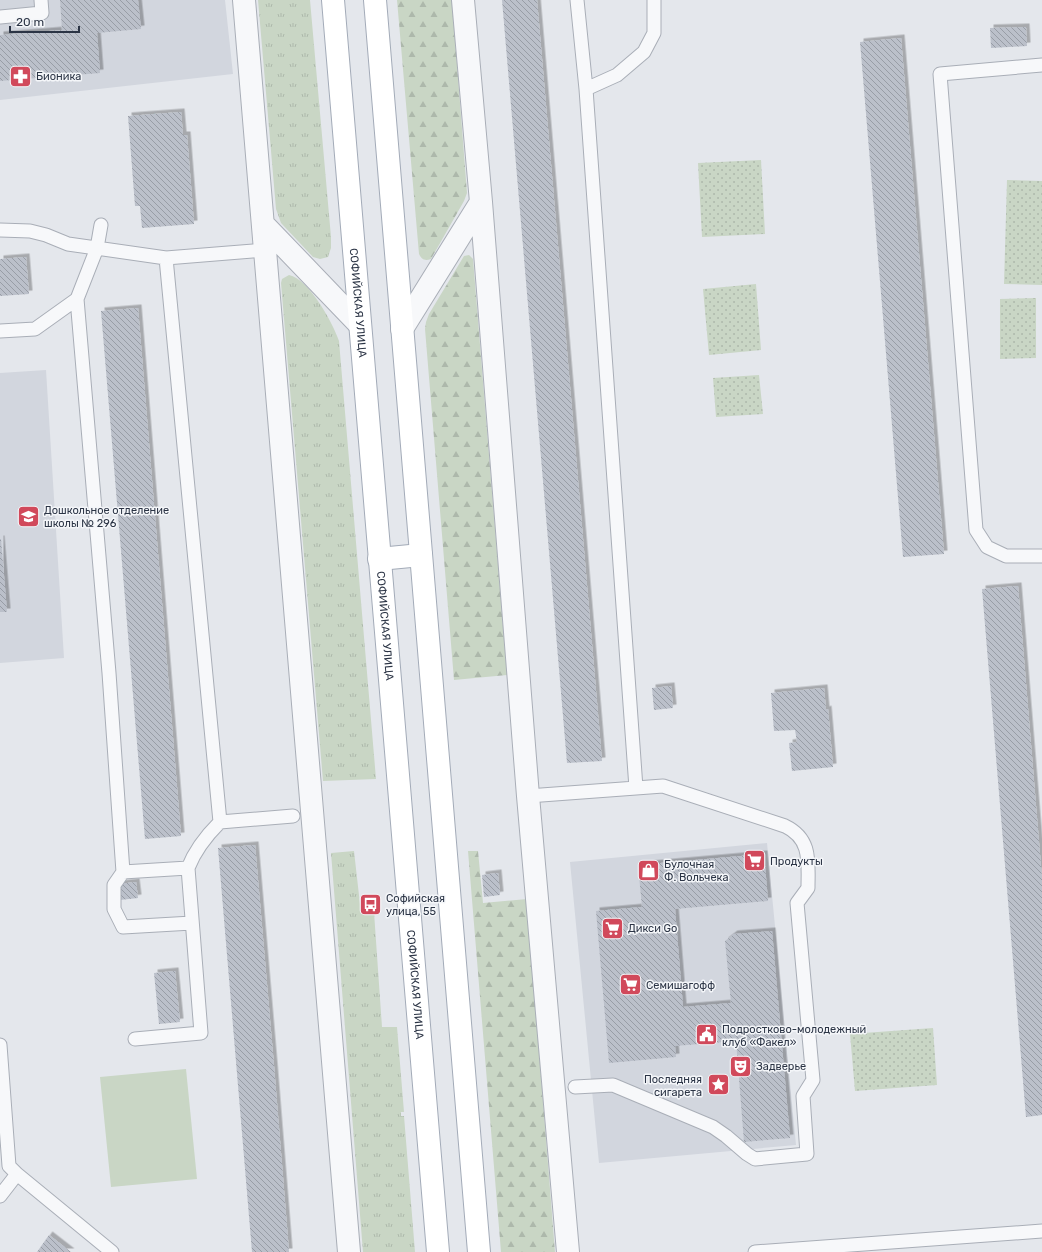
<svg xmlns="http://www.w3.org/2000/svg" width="1042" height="1252" font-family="Rubik,sans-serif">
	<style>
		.built { fill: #d2d6de }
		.grass { fill: url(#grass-tufts) }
		.forest { fill: url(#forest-firs) }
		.park { fill: url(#park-dots) }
		.pitch { fill: #c9d6c5 }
		.building { fill: url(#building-back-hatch); filter: url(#shadow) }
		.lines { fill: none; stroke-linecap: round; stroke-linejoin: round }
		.lane-casing { stroke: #a9aeb7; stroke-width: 15 }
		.street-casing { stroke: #a9aeb7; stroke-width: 24 }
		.primary-casing { stroke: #a3abb8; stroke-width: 24 }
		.lane { stroke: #f7f8fa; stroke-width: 13 }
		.street { stroke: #f7f8fa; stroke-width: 22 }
		.primary { stroke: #fff; stroke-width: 22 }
		.labels { text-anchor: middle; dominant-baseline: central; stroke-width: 3; stroke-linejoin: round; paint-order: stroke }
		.poi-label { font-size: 11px; fill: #2b3445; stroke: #f4f6f9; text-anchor: start }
		.street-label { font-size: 11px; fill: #2b3445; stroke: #f4f6f9 }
	</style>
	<defs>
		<pattern id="grass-tufts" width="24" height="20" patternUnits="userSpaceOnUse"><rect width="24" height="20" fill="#c9d6c5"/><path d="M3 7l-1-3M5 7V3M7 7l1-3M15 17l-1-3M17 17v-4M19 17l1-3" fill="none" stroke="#adb8ab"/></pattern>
		<pattern id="forest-firs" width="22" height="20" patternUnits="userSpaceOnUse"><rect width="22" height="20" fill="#c9d6c5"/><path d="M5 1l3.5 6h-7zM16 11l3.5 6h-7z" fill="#adb8ab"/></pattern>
		<pattern id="park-dots" width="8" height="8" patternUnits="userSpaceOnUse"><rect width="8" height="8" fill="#c9d6c5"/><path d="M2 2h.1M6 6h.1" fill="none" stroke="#adb8ab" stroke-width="1.8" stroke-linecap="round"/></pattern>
		<pattern id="building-back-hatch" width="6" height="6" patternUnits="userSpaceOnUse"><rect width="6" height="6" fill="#bbc0ca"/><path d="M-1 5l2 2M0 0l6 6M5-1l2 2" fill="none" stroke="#989da6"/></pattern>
		<filter id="shadow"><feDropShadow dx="3.5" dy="-3.5" stdDeviation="0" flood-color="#0004"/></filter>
	</defs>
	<rect width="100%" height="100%" fill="#e4e7ec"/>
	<!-- built -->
	<path class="built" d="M0 0H225L233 74 0 100Z
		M46 370 64 658 0 663V373Z
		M767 843 796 1145 599 1163 570 862Z"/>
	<!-- grass -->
	<path class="grass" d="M258 0H310L331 237V248L328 257 320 259 313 257 281 223 276 209Z
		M289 275C309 279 333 323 339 341L376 779 323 781 281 283 282 279Z
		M354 851 361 913 374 912 382 1027H397L404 1112H401V1116H404L415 1252H363L331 853Z"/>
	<!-- forest -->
	<path class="forest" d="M397 0H452L467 193 464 201 431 259C425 261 422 260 419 254Z
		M469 255 473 259 507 675 454 680 425 329 426 322 429 314 464 256Z
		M468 851H478L483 903 527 899 555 1252H501Z"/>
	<!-- park -->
	<path class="park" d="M761 160 765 234 702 237 698 163Z
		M1007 180 1042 181V285L1004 284Z
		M756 284 761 350 709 355 703 289Z
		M1036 298V358L1000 359V299Z
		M759 375 763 414 716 417 713 378Z
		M933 1028 937 1085 855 1091 850 1034Z"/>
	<!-- pitch -->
	<path class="pitch" d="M186 1069 197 1179 111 1187 100 1077Z"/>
	<!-- building -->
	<path class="building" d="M60 0H138L141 29 97 33 100 73 0 81V35L62 30Z
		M502 0H537L602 761 567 763Z
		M1026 27 1027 46 991 48 990 28Z
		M901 38 944 554 903 557 860 42Z
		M181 112 183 135H187L194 224 142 228 140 206H135L128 116Z
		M26 257 29 294 0 296V259Z
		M138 308 181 836 145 839 101 311Z
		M0 539H1L7 612H0Z
		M1018 586 1042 879V1115L1026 1117 982 589Z
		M671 686 673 708 654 710 652 688Z
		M824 688 826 710 828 709 833 767 792 771 789 743 797 742 795 730 774 731 771 693Z
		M255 845 274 1066 289 1252H252L218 848Z
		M764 854 768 901 675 909 683 1007 731 1003 725 941 734 934 772 931 790 1138 744 1142 736 1041 675 1046 676 1057 609 1063 596 911 642 907 638 865Z
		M498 873 500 895 484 897 482 875Z
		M136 882 138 898 120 900 119 884Z
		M175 971 180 1022 159 1024 154 973Z
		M49 1235 71 1252H37Z"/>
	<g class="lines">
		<defs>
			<path id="lane" d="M577 0 586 89 636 788
				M0 17 42 13 41 0
				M1042 65 940 74 976 530 987 547 1006 556H1042
				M586 89 617 75 644 52 654 33V0
				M0 230 30 231 46 235 68 244 166 258 265 250
				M166 258 220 822
				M77 299 109 673 123 872 188 868 201 1033 135 1039
				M0 331 35 329 77 299 97 248 101 225
				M528 796 663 786 785 826C812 839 808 862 808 888L797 903 813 1080 803 1096 807 1154 755 1159 747 1154 726 1136 713 1127 613 1085 575 1087
				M188 868C195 850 206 836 220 822L293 816
				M123 872 114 885V909L123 927 192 923
				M0 1045 9 1166 17 1174 0 1196
				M17 1174 112 1252
				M755 1252 1042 1231"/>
			<path id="street" d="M244 0 349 1252
				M463 0 481 202 528 796 568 1252
				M263 224 359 324
				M402 329 481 202"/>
			<g id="primary">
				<path id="s1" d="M333 0 438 1252"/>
				<path d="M375 0 479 1252"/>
				<path d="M379 559 421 555"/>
			</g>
		</defs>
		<!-- lane casing -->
		<use href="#lane" class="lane-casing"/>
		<!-- street casing -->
		<use href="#street" class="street-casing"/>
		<!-- primary casing -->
		<use href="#primary" class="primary-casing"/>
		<!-- lane -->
		<use href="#lane" class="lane"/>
		<!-- street -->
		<use href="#street" class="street"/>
		<!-- primary -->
		<use href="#primary" class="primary"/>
	</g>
	<!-- icons -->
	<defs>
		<symbol id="pharmacy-square" viewBox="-11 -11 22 22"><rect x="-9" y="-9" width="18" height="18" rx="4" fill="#d1495b" stroke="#f4f6f9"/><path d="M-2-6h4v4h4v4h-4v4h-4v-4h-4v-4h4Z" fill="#fff"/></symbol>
		<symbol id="school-square" viewBox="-11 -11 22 22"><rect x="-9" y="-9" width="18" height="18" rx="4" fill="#d1495b" stroke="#f4f6f9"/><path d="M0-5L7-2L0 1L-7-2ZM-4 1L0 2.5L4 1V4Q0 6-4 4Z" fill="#fff"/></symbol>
		<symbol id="supermarket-square" viewBox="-11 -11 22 22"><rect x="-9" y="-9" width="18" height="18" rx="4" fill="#d1495b" stroke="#f4f6f9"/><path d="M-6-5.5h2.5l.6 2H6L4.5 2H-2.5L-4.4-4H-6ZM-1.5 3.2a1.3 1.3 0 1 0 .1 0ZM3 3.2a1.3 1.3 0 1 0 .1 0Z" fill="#fff"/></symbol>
		<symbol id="shop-square" viewBox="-11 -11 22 22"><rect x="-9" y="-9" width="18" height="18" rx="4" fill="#d1495b" stroke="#f4f6f9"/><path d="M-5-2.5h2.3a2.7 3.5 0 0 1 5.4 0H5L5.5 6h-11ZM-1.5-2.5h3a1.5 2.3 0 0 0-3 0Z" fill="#fff"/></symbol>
		<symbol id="bus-square" viewBox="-11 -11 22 22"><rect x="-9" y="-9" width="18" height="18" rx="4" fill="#d1495b" stroke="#f4f6f9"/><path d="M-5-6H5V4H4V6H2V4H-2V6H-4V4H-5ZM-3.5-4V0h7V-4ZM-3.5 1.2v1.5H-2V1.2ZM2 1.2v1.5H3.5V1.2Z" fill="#fff"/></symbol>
		<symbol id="civic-square" viewBox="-11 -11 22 22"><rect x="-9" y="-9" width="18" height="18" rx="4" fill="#d1495b" stroke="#f4f6f9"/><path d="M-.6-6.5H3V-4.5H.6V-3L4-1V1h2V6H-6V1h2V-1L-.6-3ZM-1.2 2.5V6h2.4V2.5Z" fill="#fff"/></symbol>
		<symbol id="theatre-square" viewBox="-11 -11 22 22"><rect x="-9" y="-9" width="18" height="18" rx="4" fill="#d1495b" stroke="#f4f6f9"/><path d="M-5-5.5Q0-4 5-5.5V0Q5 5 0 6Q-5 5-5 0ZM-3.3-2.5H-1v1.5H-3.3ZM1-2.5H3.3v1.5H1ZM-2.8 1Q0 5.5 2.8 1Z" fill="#fff"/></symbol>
		<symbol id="sight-square" viewBox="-11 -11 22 22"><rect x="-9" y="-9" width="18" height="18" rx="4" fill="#d1495b" stroke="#f4f6f9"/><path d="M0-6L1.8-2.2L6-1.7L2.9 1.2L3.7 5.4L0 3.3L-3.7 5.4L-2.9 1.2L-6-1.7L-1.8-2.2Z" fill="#fff"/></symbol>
	</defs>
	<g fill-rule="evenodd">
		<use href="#pharmacy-square" x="8" y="64" width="25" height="25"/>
		<use href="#school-square" x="16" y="504" width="25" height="25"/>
		<use href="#supermarket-square" x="742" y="848" width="25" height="25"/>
		<use href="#shop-square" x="636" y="858" width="25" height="25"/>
		<use href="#bus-square" x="358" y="892" width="25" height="25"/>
		<use href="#supermarket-square" x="600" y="916" width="25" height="25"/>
		<use href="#supermarket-square" x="618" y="972" width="25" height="25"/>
		<use href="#civic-square" x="694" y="1022" width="25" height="25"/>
		<use href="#theatre-square" x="728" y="1054" width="25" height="25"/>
		<use href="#sight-square" x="706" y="1072" width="25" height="25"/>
	</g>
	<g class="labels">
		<!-- poi labels -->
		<g class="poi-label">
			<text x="36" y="76">Бионика</text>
			<text x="44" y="510">Дошкольное отделение<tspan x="44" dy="13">школы № 296</tspan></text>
			<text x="770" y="861">Продукты</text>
			<text x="664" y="864">Булочная<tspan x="664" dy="13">Ф. Вольчека</tspan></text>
			<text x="386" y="898">Софийская<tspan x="386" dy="13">улица, 55</tspan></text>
			<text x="628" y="928">Дикси Go</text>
			<text x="646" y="985">Семишагофф</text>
			<text x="722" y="1029">Подростково-молодежный<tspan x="722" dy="13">клуб «Факел»</tspan></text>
			<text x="756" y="1066">Задверье</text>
			<text x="702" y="1079" text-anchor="end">Последняя<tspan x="702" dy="13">сигарета</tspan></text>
		</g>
		<!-- street labels -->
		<g class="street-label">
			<text stroke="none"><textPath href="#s1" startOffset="304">СОФИЙСКАЯ УЛИЦА</textPath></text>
			<text stroke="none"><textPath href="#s1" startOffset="628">СОФИЙСКАЯ УЛИЦА</textPath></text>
			<text stroke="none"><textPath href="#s1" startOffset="988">СОФИЙСКАЯ УЛИЦА</textPath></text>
		</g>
	</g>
	<!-- scale -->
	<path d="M10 26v6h69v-6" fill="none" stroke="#2b3445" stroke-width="2"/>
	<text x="16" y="26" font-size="12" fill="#2b3445" stroke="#f4f6f9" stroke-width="3" paint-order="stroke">20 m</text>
</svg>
